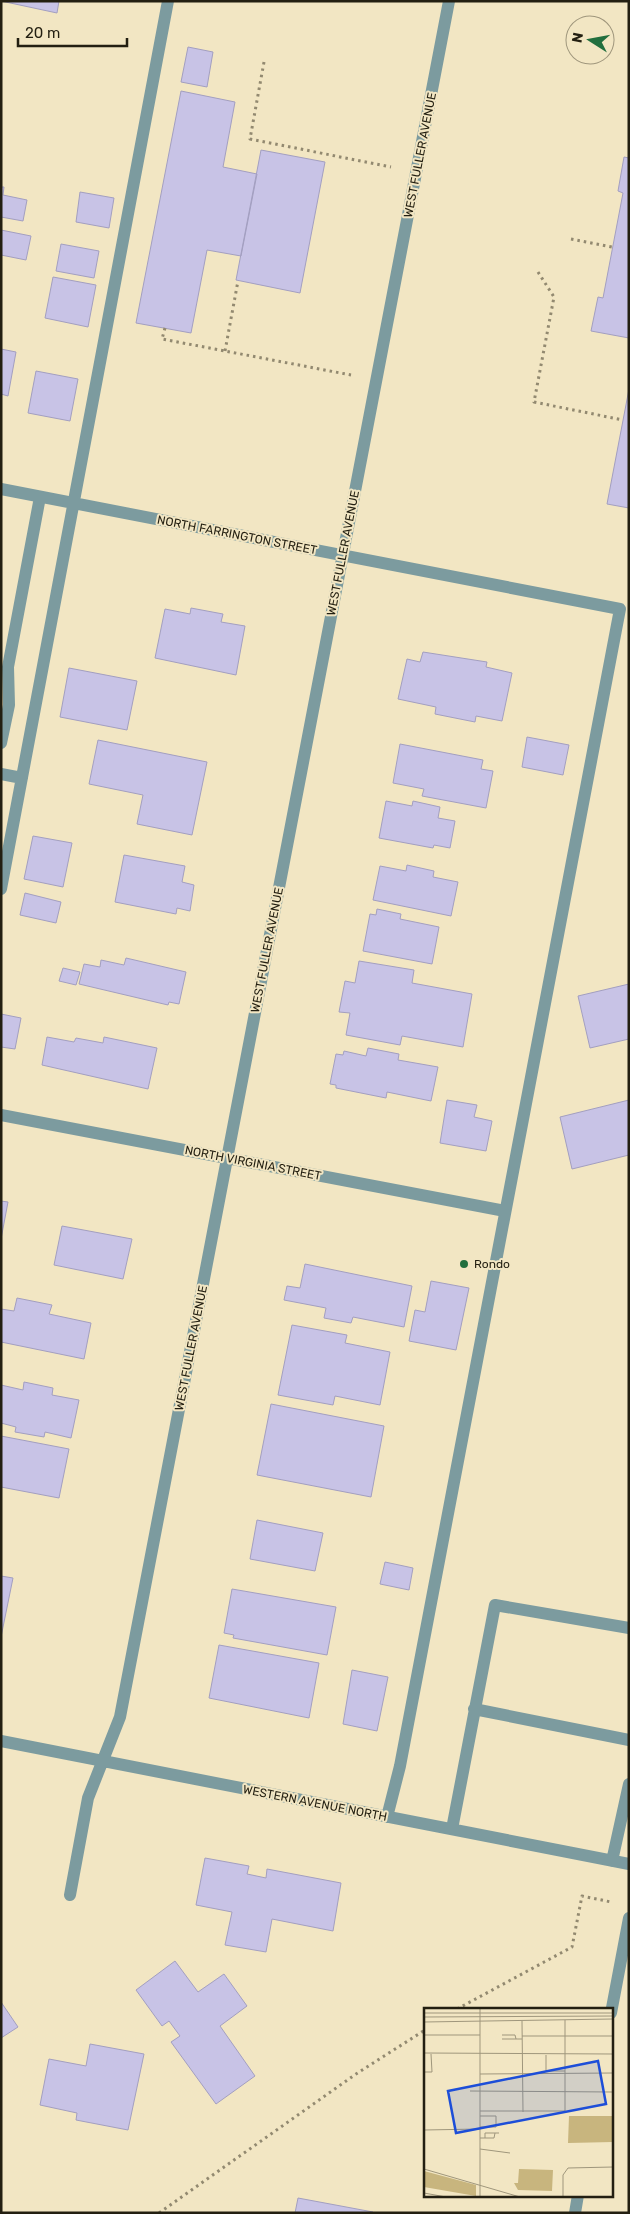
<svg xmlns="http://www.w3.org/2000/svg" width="630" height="2214" font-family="Rubik,sans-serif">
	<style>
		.building { fill: #c8c3e6; stroke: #a39fc0 }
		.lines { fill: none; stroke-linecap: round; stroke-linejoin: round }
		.path { stroke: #928970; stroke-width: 3; stroke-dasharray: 2.5 4; stroke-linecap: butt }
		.minor { stroke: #7c9b9f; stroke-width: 12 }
		.poi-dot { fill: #226f3e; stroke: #f2e6c3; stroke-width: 2 }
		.labels { text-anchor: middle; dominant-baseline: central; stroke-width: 4; stroke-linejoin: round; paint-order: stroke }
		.street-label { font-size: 12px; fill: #231f11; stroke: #f2e6c3 }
		.poi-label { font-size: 12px; fill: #231f11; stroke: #f2e6c3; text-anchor: start }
		.inset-road { fill: none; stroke: #9f967c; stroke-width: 1 }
		.view { fill: #1d4ed8; fill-opacity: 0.15; stroke: #1d4ed8; stroke-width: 2.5 }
		.inset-edge { fill: none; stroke: #231f11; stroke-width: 2.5 }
	</style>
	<rect width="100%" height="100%" fill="#f2e6c3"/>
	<!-- building -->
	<path class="building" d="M1 1H59L57 13Z
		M188 47 213 52 207 87 181 82Z
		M181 91 235 102 223 167 257 174 241 256 207 250 191 333 136 323Z
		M261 150 325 162 300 293 236 280Z
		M624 157 629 158V338L591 331 598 297 603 298 623 193 618 191Z
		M1 187H4L3 195 27 200 23 221 1 217Z
		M80 192 114 198 109 228 76 222Z
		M1 230 31 236 26 260 1 255Z
		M61 244 99 251 94 278 56 271Z
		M53 277 96 285 88 327 45 318Z
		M1 349 16 352 8 396 1 394Z
		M36 371 78 379 70 421 28 413Z
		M629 389V508L607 504Z
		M191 608 223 614 221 622 245 626 236 675 155 658 165 609 190 614Z
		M423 652 487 662 486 667 512 673 502 721 476 716 475 722 435 714 436 707 398 699 407 659 420 662Z
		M69 668 137 681 127 730 60 717Z
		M527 737 569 745 563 775 522 767Z
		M98 740 207 762 192 835 137 824 143 795 89 784Z
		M400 744 483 760 481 769 493 771 486 808 422 796 424 789 393 783Z
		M386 801 412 806 413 801 440 807 438 818 455 821 450 848 434 845 433 848 379 838Z
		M33 836 72 843 63 887 24 879Z
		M124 855 185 866 182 882 194 885 190 911 177 908 176 914 115 902Z
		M407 865 434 871 433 877 458 882 451 916 373 900 380 866 406 871Z
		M25 893 61 902 56 923 20 915Z
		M377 909 401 914 400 919 439 927 432 964 363 951 370 914 376 915Z
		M126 958 186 972 179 1004 169 1002 168 1005 79 984 84 964 100 967 101 960 124 965Z
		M359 961 414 970 412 983 472 994 463 1047 402 1036 400 1045 346 1035 350 1013 339 1012 345 981 355 983Z
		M63 968 80 972 76 985 59 981Z
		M629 984V1039L590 1048 578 996Z
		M1 1014 21 1018 15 1049 1 1047Z
		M47 1037 74 1042 76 1038 103 1043 104 1037 157 1048 148 1089 42 1065Z
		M368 1048 399 1054 398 1060 438 1067 431 1101 387 1092 386 1098 336 1088V1085L330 1084 336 1054 343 1055 344 1051 366 1056Z
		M447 1100 477 1105 474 1117 492 1121 486 1151 440 1143Z
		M629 1100V1155L572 1169 560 1117Z
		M1 1201 8 1202 1 1239Z
		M62 1226 132 1239 123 1279 54 1265Z
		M305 1264 412 1286 404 1327 353 1317 351 1323 324 1318 326 1308 284 1300 287 1286 300 1288Z
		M431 1281 469 1288 456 1350 409 1341 415 1310 425 1312Z
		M17 1298 52 1305 49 1314 91 1323 84 1359 1 1342V1309L14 1311Z
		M292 1325 347 1335 345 1343 390 1352 380 1405 335 1396 333 1405 278 1395Z
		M24 1382 53 1388 52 1395 79 1400 71 1438 45 1432 44 1437 15 1432 16 1427 1 1423V1385L23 1390Z
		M271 1404 384 1426 371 1497 257 1475Z
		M1 1436 69 1449 59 1498 1 1487Z
		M257 1520 323 1533 315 1571 250 1559Z
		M385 1562 413 1568 409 1590 380 1584Z
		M1 1576 13 1578 1 1637Z
		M232 1589 336 1607 327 1655 233 1638 234 1635 224 1633Z
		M219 1645 319 1663 309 1718 209 1698Z
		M352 1670 388 1677 377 1731 343 1724Z
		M205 1858 249 1866 247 1874 266 1878 267 1869 341 1883 333 1931 272 1919 266 1952 225 1945 232 1912 196 1905Z
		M175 1961 198 1992 224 1974 247 2006 220 2026 255 2076 216 2104 171 2042 180 2036 169 2021 162 2026 136 1990Z
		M1 2002 18 2027 1 2038Z
		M90 2044 144 2054 128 2130 76 2120 77 2113 40 2105 49 2059 86 2066Z
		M298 2198 373 2212V2213H295Z"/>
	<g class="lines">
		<!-- path -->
		<path class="path" d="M264 62 250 139 391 167
			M571 239 612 247
			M538 272 554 297 534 402 623 420
			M165 328 162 339 351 375
			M225 351 238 281
			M457 2009 572 1947 582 1896 611 1902
			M159 2213 356 2074 425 2030"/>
		<!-- minor -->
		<path class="minor" d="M1 489 620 609 400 1766 387 1817
			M1 743 9 705 8 667 40 497
			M1 774 22 778
			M1 889 168 1
			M1 1115 505 1211
			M474 1709 629 1740
			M1 1741 629 1864
			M452 1829 495 1605 629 1628
			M612 1861 629 1784
			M70 1895 88 1798 120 1717 449 1
			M611 2013 629 1918
			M575 2213 578 2195"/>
	</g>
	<!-- markers -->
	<circle class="poi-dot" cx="464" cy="1264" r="5"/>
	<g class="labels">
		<!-- street labels -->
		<g class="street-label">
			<text transform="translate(420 155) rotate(-79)">WEST FULLER AVENUE</text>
			<text transform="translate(237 535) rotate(11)">NORTH FARRINGTON STREET</text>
			<text transform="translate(343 553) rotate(-79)">WEST FULLER AVENUE</text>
			<text transform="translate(267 950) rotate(-79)">WEST FULLER AVENUE</text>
			<text transform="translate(253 1163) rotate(11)">NORTH VIRGINIA STREET</text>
			<text transform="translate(191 1348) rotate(-79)">WEST FULLER AVENUE</text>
			<text transform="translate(315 1803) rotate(11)">WESTERN AVENUE NORTH</text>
		</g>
		<!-- poi labels -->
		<g class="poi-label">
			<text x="474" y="1264">Rondo</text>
		</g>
	</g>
	<!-- overview -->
	<g transform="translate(424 2008)">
		<rect width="189" height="189" fill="#f2e6c3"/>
		<path d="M145 108H189V134L144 135ZM95 161 129 162 128 183 94 182 90 175H94ZM0 163 52 177V188L0 179Z" fill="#c8b57e"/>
		<path class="inset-road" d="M0 5H189M0 9 189 8M98 13 99 104M0 14 189 11M0 27H56M78 27H91L92 31M98 28H189M78 31H98M0 45 189 46M122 63H141M0 64H8L7 46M122 64V47M56 66 189 65M46 83 189 84M56 103H141V12M56 108H72V119H56M0 122 56 121M56 130H70L71 125M61 130V125H75M56 141 86 145M0 161 96 189M0 185 22 189M56 189V0M139 189V167L144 160 189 159"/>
		<path class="view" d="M174 53 182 96 32 125 24 83Z"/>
		<rect width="189" height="189" class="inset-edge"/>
	</g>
	<!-- border -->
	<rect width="630" height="2214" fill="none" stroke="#231f11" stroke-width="5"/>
	<!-- north arrow -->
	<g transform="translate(590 40) rotate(281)"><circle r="24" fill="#f2e6c3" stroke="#9f967c"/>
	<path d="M0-4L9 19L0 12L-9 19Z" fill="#226f3e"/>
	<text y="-8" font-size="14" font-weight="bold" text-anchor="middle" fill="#231f11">N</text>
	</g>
	<!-- scale -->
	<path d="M18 38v8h109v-8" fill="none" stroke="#231f11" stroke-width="2.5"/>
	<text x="25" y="38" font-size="15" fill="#231f11" stroke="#f2e6c3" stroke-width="4" paint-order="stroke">20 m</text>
</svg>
